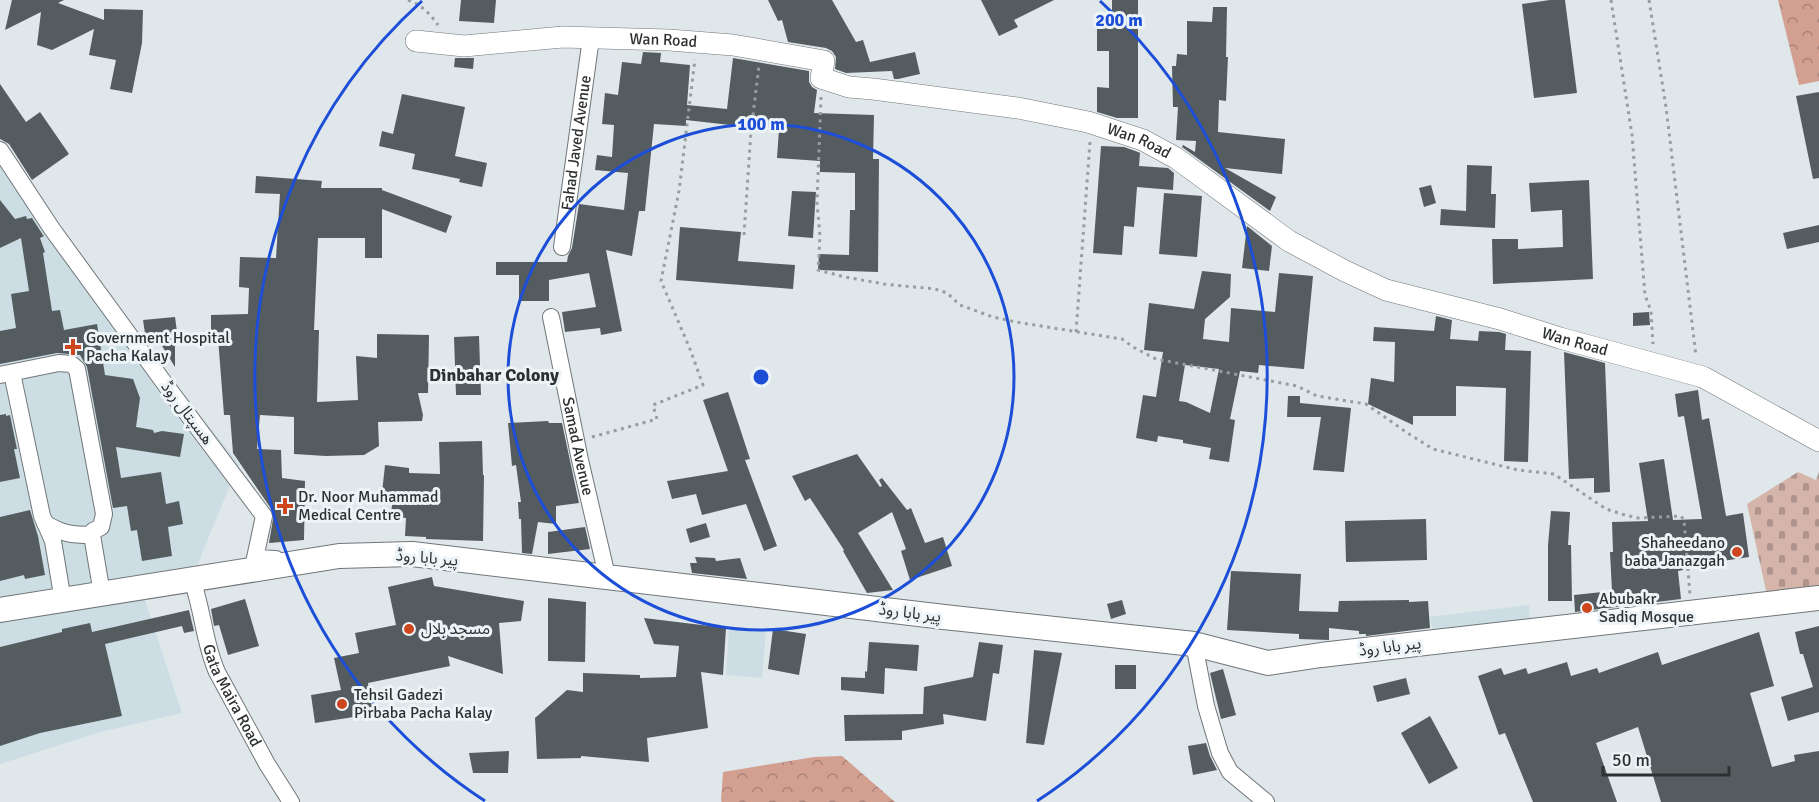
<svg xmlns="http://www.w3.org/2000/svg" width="1819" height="802" font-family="Signika,'Noto Sans Arabic',sans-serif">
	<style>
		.built { fill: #cddde4 }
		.forest { fill: url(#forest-crowns) }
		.cemetery { fill: url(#cemetery-stones) }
		.building { fill: #555c5f; fill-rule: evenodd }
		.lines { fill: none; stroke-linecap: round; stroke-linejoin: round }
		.minor-casing { stroke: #707679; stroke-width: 18 }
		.tertiary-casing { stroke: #707679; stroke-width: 22 }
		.secondary-casing { stroke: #707679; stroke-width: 26 }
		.path { stroke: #979da0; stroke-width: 3; stroke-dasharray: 3 4.5; stroke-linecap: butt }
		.minor { stroke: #fff; stroke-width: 16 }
		.tertiary { stroke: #fff; stroke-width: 21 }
		.secondary { stroke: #fff; stroke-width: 24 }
		.ring { fill: none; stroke: #1d4ed8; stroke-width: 3 }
		.poi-dot { fill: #ce461d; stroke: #ecf4f7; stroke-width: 2 }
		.labels { text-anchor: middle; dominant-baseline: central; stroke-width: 6; stroke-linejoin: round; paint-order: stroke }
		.street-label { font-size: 16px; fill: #2e3132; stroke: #ecf4f7 }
		.poi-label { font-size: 16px; fill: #2e3132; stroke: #ecf4f7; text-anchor: start }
		.neighbourhood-label { font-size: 18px; font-weight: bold; fill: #2e3132; stroke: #ecf4f7 }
		.centre { fill: #1d4ed8; stroke: #ecf4f7; stroke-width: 3 }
		.ring-label { font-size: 18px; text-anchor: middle; font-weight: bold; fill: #1d4ed8; stroke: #ecf4f7; stroke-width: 6; stroke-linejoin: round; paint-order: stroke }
	</style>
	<defs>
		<pattern id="forest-crowns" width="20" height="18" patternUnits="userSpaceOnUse" patternTransform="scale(1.5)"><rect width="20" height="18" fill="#d29f91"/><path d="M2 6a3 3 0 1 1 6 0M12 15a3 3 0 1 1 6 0" fill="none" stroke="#ab8277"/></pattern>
		<pattern id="cemetery-stones" width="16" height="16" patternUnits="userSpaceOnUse" patternTransform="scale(1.5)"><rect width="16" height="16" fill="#d5b4aa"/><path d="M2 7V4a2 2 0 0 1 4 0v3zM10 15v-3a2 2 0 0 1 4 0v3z" fill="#ad938b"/></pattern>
	</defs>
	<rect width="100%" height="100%" fill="#dfe7ea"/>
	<!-- built -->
	<path class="built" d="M0 150 52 229 239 464 203 551 192 580 141 588 182 713 100 732 0 764Z
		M1529 605 1530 624 1433 632 1430 617Z
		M729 628 766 631 762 678 726 675Z"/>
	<!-- forest -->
	<path class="forest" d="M1778 0H1819V81L1799 85Z
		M842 756 895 802H722L721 801 723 772 814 757Z"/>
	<!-- cemetery -->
	<path class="cemetery" d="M1798 472 1816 480 1819 472V598L1769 604 1747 504Z"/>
	<!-- building -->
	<path class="building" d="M12 0H64L58 3 104 20V9L143 10 142 43 132 93 110 89 116 60 89 55 94 29 52 50 37 45 41 12 5 30Z
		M461 0H496L494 23 459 21Z
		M768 0H832L856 42 863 40 870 62 915 52 920 74 898 79H894L892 71 846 73 835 69 836 57 832 51 826 48 788 42 782 20 778 21Z
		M981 0H1054L1014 20 1018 27 999 36Z
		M1112 0H1138V118H1117L1097 112V87L1109 88V51H1097V19H1112Z
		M1550 0H1565L1577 93 1534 98 1522 4Z
		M1213 7H1227L1226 57H1228L1226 101 1219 100 1218 132 1285 139 1282 174 1225 168 1276 197 1270 211 1182 147 1183 145 1195 152 1196 141 1176 140 1178 107H1173L1172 66H1176L1177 54 1187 55V21L1212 22Z
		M643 52 661 53 660 62 690 65 687 105 727 109 733 58 809 71V82L812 87 817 90 814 113 874 115 873 159H879L878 272 818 270 819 254 849 255 850 210H855V173L820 172V161L777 158 779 129 748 125V127L686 120V126L654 124 645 211H639L632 256 606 250 622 331 601 335 600 328 565 332 562 312 596 307 589 273 549 280V301H519V275H496V262H567L568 256 572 248 579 204 624 210 628 173 595 170 597 155 612 157 614 125 602 124 605 93 618 95 622 62 641 64Z
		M455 58H474L473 69 454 67Z
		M0 84 26 122 40 112 69 154 32 180 9 144 0 139Z
		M1819 92V178L1813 179 1796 96Z
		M402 94 465 107 455 156 487 163 482 187 459 182 460 179 412 169 415 154 379 146 382 131 393 134Z
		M1101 146 1124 147 1138 152 1140 153 1139 166 1168 168 1174 173 1173 190 1137 187 1134 227 1124 226 1122 255 1093 253Z
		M1467 165 1492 166 1491 194H1496L1495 228 1440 225 1441 209 1466 211Z
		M256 176 322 181 321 188H382V190L452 216 446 233 382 209V258H365V238H318L314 330H319L317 402 358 400 356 356 377 358V334L429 335 428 393H418L423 415 422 421 378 422 379 446 364 455 326 456 294 454V417L260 415 257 449 281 450 282 478 305 481 304 540 269 543 274 513 233 453 230 415H224L218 338 211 339V315L248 314 249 288 239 287 240 257 276 258 280 194 255 193Z
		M1589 180 1593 279 1493 284 1492 239H1518V249L1563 247 1562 210 1531 212 1529 183Z
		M1431 185 1436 203 1424 207 1419 188Z
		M792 191 816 192 813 238 788 236Z
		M1164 193 1202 196 1197 257 1159 254Z
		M0 200 15 219 26 216 27 219 32 218 43 235 44 236 40 238 45 252 43 253 52 311 60 310 64 330 97 324 105 375 133 379 140 398 136 427 153 430 154 433 162 431 184 434 180 457 116 447 121 478 161 472 166 504 179 501 183 524 168 527 172 556 142 561 137 530 131 531 127 506 113 508 87 367 80 355 57 353 0 364V331L16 328 11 294 29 291 21 238 0 248Z
		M1819 225V242L1787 249 1783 233Z
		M1247 226 1272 246 1269 271 1242 268Z
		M680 227 741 232 738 261 795 265 793 289 676 280Z
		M1202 271 1231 274 1230 297 1205 319 1203 339 1229 342 1231 308 1275 312 1279 273 1313 276 1304 369 1259 365 1258 373 1240 371 1230 419 1235 420 1229 462 1209 459 1211 448 1183 443V440L1158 436 1157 442 1136 438 1143 395 1156 397 1163 352 1144 350 1149 303 1194 309ZM1185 365 1219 369 1210 413 1186 402 1179 401Z
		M1649 312 1650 325 1633 326V313Z
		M1436 316 1452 320 1450 339 1478 341 1479 331 1499 332 1506 334 1505 350 1531 351 1528 462 1504 461 1506 388 1456 386V416H1413V425L1368 404 1371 378 1394 382 1395 342 1373 341 1374 327 1434 331Z
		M175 317 178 339H175V367L159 341 148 342 146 340 143 320Z
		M479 336 481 395H456L454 337Z
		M1564 352 1605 363 1610 492 1594 493V478L1569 479Z
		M1698 390 1702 420 1709 418 1726 516 1743 513 1749 557 1683 567V570L1678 571 1681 599 1575 612 1574 595 1612 591 1610 552H1613L1612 522 1648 521 1639 463 1664 459 1673 520 1702 519 1684 416 1678 417 1675 394Z
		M728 392 750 459 745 460 777 546 764 551 746 504 702 515 696 494 672 499 667 481 728 471 703 400Z
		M1288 396H1300V403L1351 408 1344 472 1313 470 1321 417H1287Z
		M6 414V416L10 415 17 449H14L20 478 0 482V415Z
		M548 421 549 423H562L579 503 556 506V524L538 522 532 554 522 553 521 519H519L518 502H521L516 465 512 466 508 423Z
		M482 441 483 475H484L483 541 426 539V537L405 536 406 518 391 516 393 494 382 493 385 465 409 468V473L440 474 439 442Z
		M857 454 880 487 882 486 879 480 882 478 907 510 911 508 925 543 943 537 952 566 910 580 901 551 906 549 892 512 858 533 893 590 867 593 843 551 844 550 810 498 805 501 792 476Z
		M30 510 38 536 45 575 25 579 24 575 0 581V517Z
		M1551 511 1570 512 1568 545H1571L1572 601H1548V545Z
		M1426 519 1427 560 1346 562 1345 521Z
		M706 523 710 537 690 543 686 529Z
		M585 527 590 549 548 554V532Z
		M695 557 715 558 716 561 740 558 747 579 692 573 690 563H697Z
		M1231 571 1301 574 1299 611 1338 612 1339 601 1409 600V602L1428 601 1430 628 1366 636V634H1359V631L1329 628V640L1299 639V634L1227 630Z
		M432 577 434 586 524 601 521 621 499 623 503 674 448 656 450 666 368 683 373 714 315 723 311 695 341 690 334 658 359 653 355 633 396 625 388 587Z
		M548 598 586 602 585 662 548 661Z
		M245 599 259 646 228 655 219 625 214 626 211 609Z
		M1122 600 1126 614 1111 619 1107 604Z
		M189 610 194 631 184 633 182 626 105 644 122 716 40 733 0 746V647L62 632V629L90 623 92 632Z
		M644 618 726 628 723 675 701 672 708 728 647 738 649 762 581 756V758L537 759 535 718 567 690 583 692V673L640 675V678L676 677 679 646 654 644Z
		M1819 626V712L1788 721 1781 697 1813 687 1803 654H1800L1795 632Z
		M773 629 806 634 799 675 768 669Z
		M1759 632 1774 686 1750 693 1772 767 1795 761 1794 755 1819 751V802H1661L1638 727 1596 743 1617 802H1533L1505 733 1499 735 1478 676 1501 668 1504 675 1526 668 1528 674 1567 662 1571 676 1597 668 1599 673 1658 652 1662 665Z
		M869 642 919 645 917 671 885 668 884 694 841 690V677L865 678V671L867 672Z
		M979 642 1003 645 999 674 993 673 986 721 943 714 944 724 902 731V740L845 741 844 715 923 714 924 687 973 677Z
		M1034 650 1062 653 1044 745 1026 743Z
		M1115 665H1136V689H1115Z
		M1223 669 1236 715 1221 719 1210 673Z
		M1406 678 1410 694 1377 702 1373 686Z
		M1430 716 1458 768 1429 784 1401 733Z
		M1206 743 1210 756 1217 770 1193 775 1188 746Z
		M509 751 508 773H473L469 753Z"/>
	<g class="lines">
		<defs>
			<g id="minor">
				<path d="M0 150 52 229 165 384 264 516 255 558 276 559"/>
				<path id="s1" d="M562 247 591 38"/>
				<path id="s2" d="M551 317 580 460 607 576"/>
				<path d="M12 373 42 516 53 541 63 601"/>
				<path d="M0 375 59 363 71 364 77 369 104 514 101 527 93 531 92 535 102 594"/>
				<path d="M45 523C62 534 72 535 92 535"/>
				<path id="s3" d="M192 580C203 610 204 643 217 672L267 764 291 802"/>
				<path d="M1194 644 1206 706 1220 753 1230 772 1266 802"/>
			</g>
			<g id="tertiary">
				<path id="s4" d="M416 41 464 46 563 37 669 40 733 45 824 61 821 78 849 87 873 89 1018 108 1088 122 1143 140 1176 158 1289 241 1345 271 1386 290 1500 319 1560 338 1703 377 1819 441"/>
			</g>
			<path id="secondary" d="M0 610 339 556 412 554 944 617 1194 644 1268 663 1321 655 1819 598"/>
		</defs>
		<!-- minor casing -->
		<use href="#minor" class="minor-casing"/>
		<!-- tertiary casing -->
		<use href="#tertiary" class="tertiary-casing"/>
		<!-- secondary casing -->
		<use href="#secondary" class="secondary-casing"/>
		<!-- path -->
		<path class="path" d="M408 0C422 5 429 13 438 25
			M1611 0 1632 135 1645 295 1651 311 1653 344
			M1649 0 1666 107 1696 356
			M821 97 817 203 820 236 818 270 845 277 884 284 935 289 947 293 960 305 993 317 1016 322 1122 339 1133 347 1156 359 1297 386 1317 396 1366 404 1409 434 1433 449 1518 470 1554 474 1606 509 1625 515 1638 518 1681 516 1684 520 1690 595
			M744 235 751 131 759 66
			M1076 332 1090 142
			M592 437 657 419 653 405 703 385 690 349 661 281 679 191 695 59"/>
		<!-- minor -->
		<use href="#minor" class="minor"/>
		<!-- tertiary -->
		<use href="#tertiary" class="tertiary"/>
		<!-- secondary -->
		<use href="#secondary" class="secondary"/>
	</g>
	<!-- distance rings -->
	<g class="ring">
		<circle cx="761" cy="377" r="253"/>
		<path d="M485 801A506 506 0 0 1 422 1M1100 1A506 506 0 0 1 1037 801"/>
	</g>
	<!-- markers -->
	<g class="poi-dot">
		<path d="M70 338h6v6h6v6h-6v6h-6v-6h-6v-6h6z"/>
		<path d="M282 497h6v6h6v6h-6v6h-6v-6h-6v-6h6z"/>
		<circle cx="1737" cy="552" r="6"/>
		<circle cx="1587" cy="608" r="6"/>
		<circle cx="409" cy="629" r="6"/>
		<circle cx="342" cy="704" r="6"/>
	</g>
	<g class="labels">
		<!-- street labels -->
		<g class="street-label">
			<text stroke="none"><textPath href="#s4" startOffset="248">Wan Road</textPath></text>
			<text stroke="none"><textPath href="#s4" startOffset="753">Wan Road</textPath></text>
			<text stroke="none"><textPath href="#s1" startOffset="105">Fahad Javed Avenue</textPath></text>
			<text stroke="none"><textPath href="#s4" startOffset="1239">Wan Road</textPath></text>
			<text transform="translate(187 413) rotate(53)">ھسپتال روڈ</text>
			<text stroke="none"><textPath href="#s2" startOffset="132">Samad Avenue</textPath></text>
			<text transform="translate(427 558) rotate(5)">پیر بابا روڈ</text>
			<text transform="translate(910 613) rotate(7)">پیر بابا روڈ</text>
			<text transform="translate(1390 647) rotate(-7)">پیر بابا روڈ</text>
			<text stroke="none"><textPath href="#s3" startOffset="123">Gata Maira Road</textPath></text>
		</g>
		<!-- poi labels -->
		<g class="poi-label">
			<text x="86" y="338">Government Hospital<tspan x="86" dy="18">Pacha Kalay</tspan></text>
			<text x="298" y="497">Dr. Noor Muhammad<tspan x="298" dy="18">Medical Centre</tspan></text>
			<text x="1725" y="543" text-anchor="end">Shaheedano<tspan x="1725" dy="18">baba Janazgah</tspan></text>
			<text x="1599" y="599">Abubakr<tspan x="1599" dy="18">Sadiq Mosque</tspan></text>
			<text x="421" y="629">مسجد بلال</text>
			<text x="354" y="695">Tehsil Gadezi<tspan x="354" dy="18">Pirbaba Pacha Kalay</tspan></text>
		</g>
		<!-- neighbourhood labels -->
		<g class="neighbourhood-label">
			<text x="494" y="375">Dinbahar Colony</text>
		</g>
	</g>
	<circle cx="761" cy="377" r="9" class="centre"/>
	<g class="ring-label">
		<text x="1119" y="26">200 m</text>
		<text x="761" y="130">100 m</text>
	</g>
	<!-- scale -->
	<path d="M1603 766v9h126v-9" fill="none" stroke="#2e3132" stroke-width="3"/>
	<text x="1612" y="766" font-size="18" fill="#2e3132" stroke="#ecf4f7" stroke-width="4.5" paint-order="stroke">50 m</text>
</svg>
